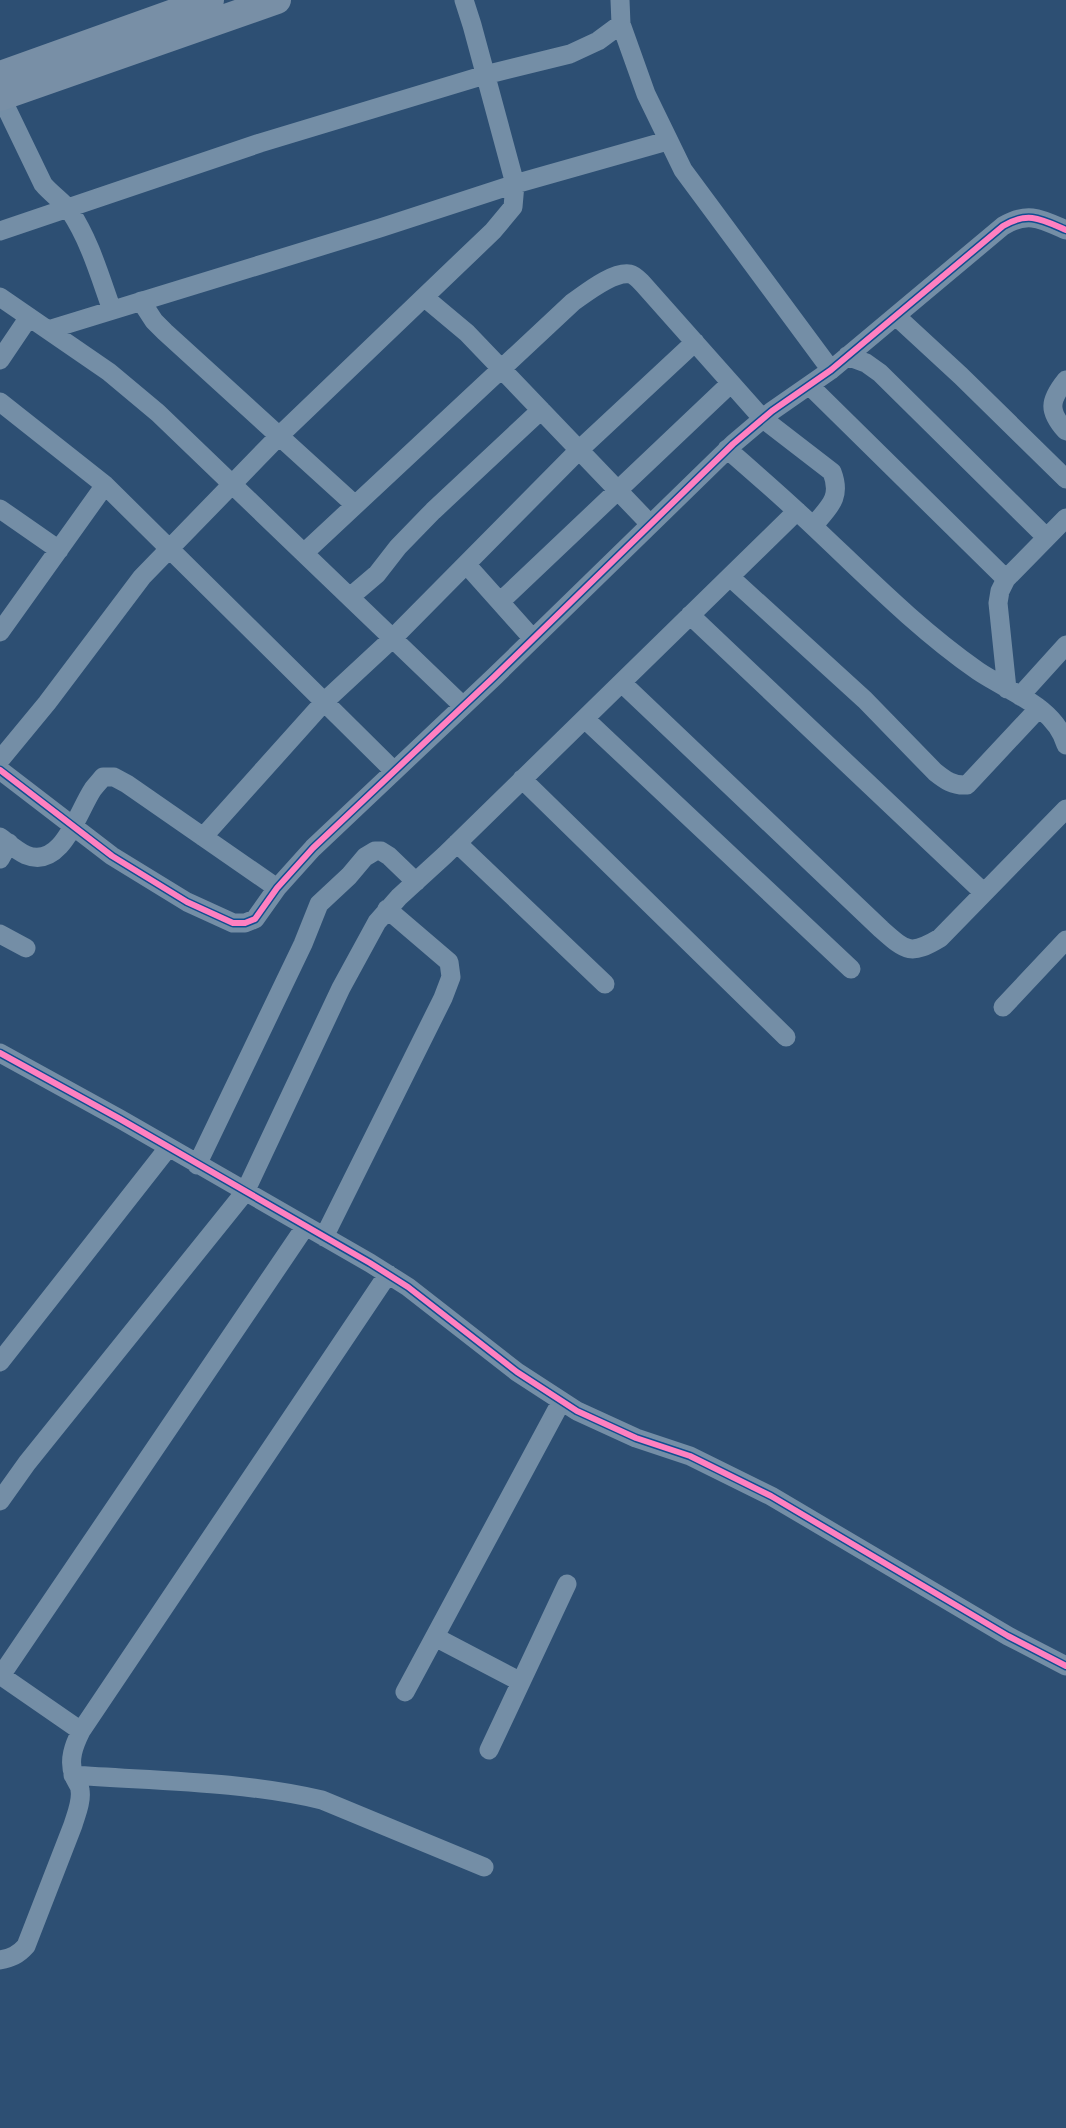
<svg xmlns="http://www.w3.org/2000/svg" width="1066" height="2128" font-family="'Sofia Sans Condensed',sans-serif">
	<style>
		.lines { fill: none; stroke-linecap: round; stroke-linejoin: round }
		.minor { stroke: #748ea6; stroke-width: 19 }
		.highway { stroke: #788fa6; stroke-width: 28 }
		.cycleway-casing { stroke: #104e90; stroke-width: 9 }
		.cycleway { stroke: #ff80c0; stroke-width: 6 }
	</style>
	<rect width="100%" height="100%" fill="#2d4f73"/>
	<g class="lines">
		<!-- minor -->
		<path class="minor" d="M621 24 646 94 683 170 831 370
			M1 97 43 184C50 193 65 203 70 211 90 241 100 277 112 310
			M0 231 260 143 485 75 570 54 598 41 621 24 620 0
			M0 297 109 372 158 413 463 706
			M424 297 467 333 650 524
			M141 301 154 321 165 332 355 505
			M896 316 961 376 1066 479
			M48 330 380 228 515 184 667 141
			M847 356 866 363 880 373 1046 537
			M0 360 29 317
			M1066 380C1049 401 1048 411 1066 431
			M810 386 1006 579
			M0 402 105 485 394 771
			M727 449C757 475 787 501 815 528 867 577 919 630 978 671 1009 692 1055 706 1066 745
			M0 509 59 550
			M304 553 573 302C586 293 613 271 630 274 635 275 639 280 643 284L762 418 832 472C842 498 829 507 813 526
			M466 564 533 639
			M730 577 865 700 935 772C945 780 953 786 967 785L1039 708
			M350 597 377 574 398 547 433 511 541 410
			M500 602 731 383
			M690 615 984 893
			M0 632 105 485
			M622 683 881 929C906 951 910 956 940 938L1066 809
			M1007 689 998 603 1000 591 1006 579 1066 518
			M1020 696 1066 645
			M585 719 851 969
			M0 760 47 703 142 577 279 436 493 231 513 207 515 184 472 25 464 0
			M0 770 112 856 187 902 233 923H245L255 919 277 888 313 848 494 677 733 444 772 411 831 370 1003 226C1028 211 1041 219 1066 230
			M522 779 786 1037
			M0 837C8 843 17 851 26 855 62 870 78 811 93 789 96 785 100 781 103 777H114L127 784 277 888
			M203 837 324 702 393 638 579 450 695 342
			M457 843 605 984
			M0 859 9 843
			M0 934 26 948
			M1003 1007 1066 940
			M0 1053 120 1119 370 1263 408 1287 517 1372 577 1411 636 1438 690 1456 771 1496 1008 1636 1066 1666
			M197 1165 303 944 319 904 349 876 365 857 375 851H381L389 856 416 882
			M324 1237 443 998 451 977 449 962 387 909
			M0 1362 168 1148
			M0 1501 27 1463 245 1192 341 988 377 922 399 897 445 855 797 511
			M435 1637 521 1682
			M0 1675 81 1731
			M0 1677 305 1227
			M405 1692 561 1402
			M489 1750 567 1584
			M73 1775C155 1781 242 1781 322 1800L484 1867
			M0 1960C11 1958 18 1955 26 1946L73 1825C76 1815 82 1801 80 1790 80 1785 75 1781 74 1776 68 1760 74 1745 81 1731L388 1274"/>
		<!-- highway -->
		<path class="highway" d="M0 75 210 0
			M0 97 277 0"/>
		<defs>
			<path id="cycleway" d="M0 770 112 856 187 902 233 923H245L255 919 277 888 313 848 494 677 733 444 772 411 831 370 1003 226C1028 211 1041 219 1066 230
				M0 1053 120 1119 370 1263 408 1287 517 1372 577 1411 636 1438 690 1456 771 1496 1008 1636 1066 1666"/>
		</defs>
		<!-- cycleway casing -->
		<use href="#cycleway" class="cycleway-casing"/>
		<!-- cycleway -->
		<use href="#cycleway" class="cycleway"/>
	</g>
</svg>
